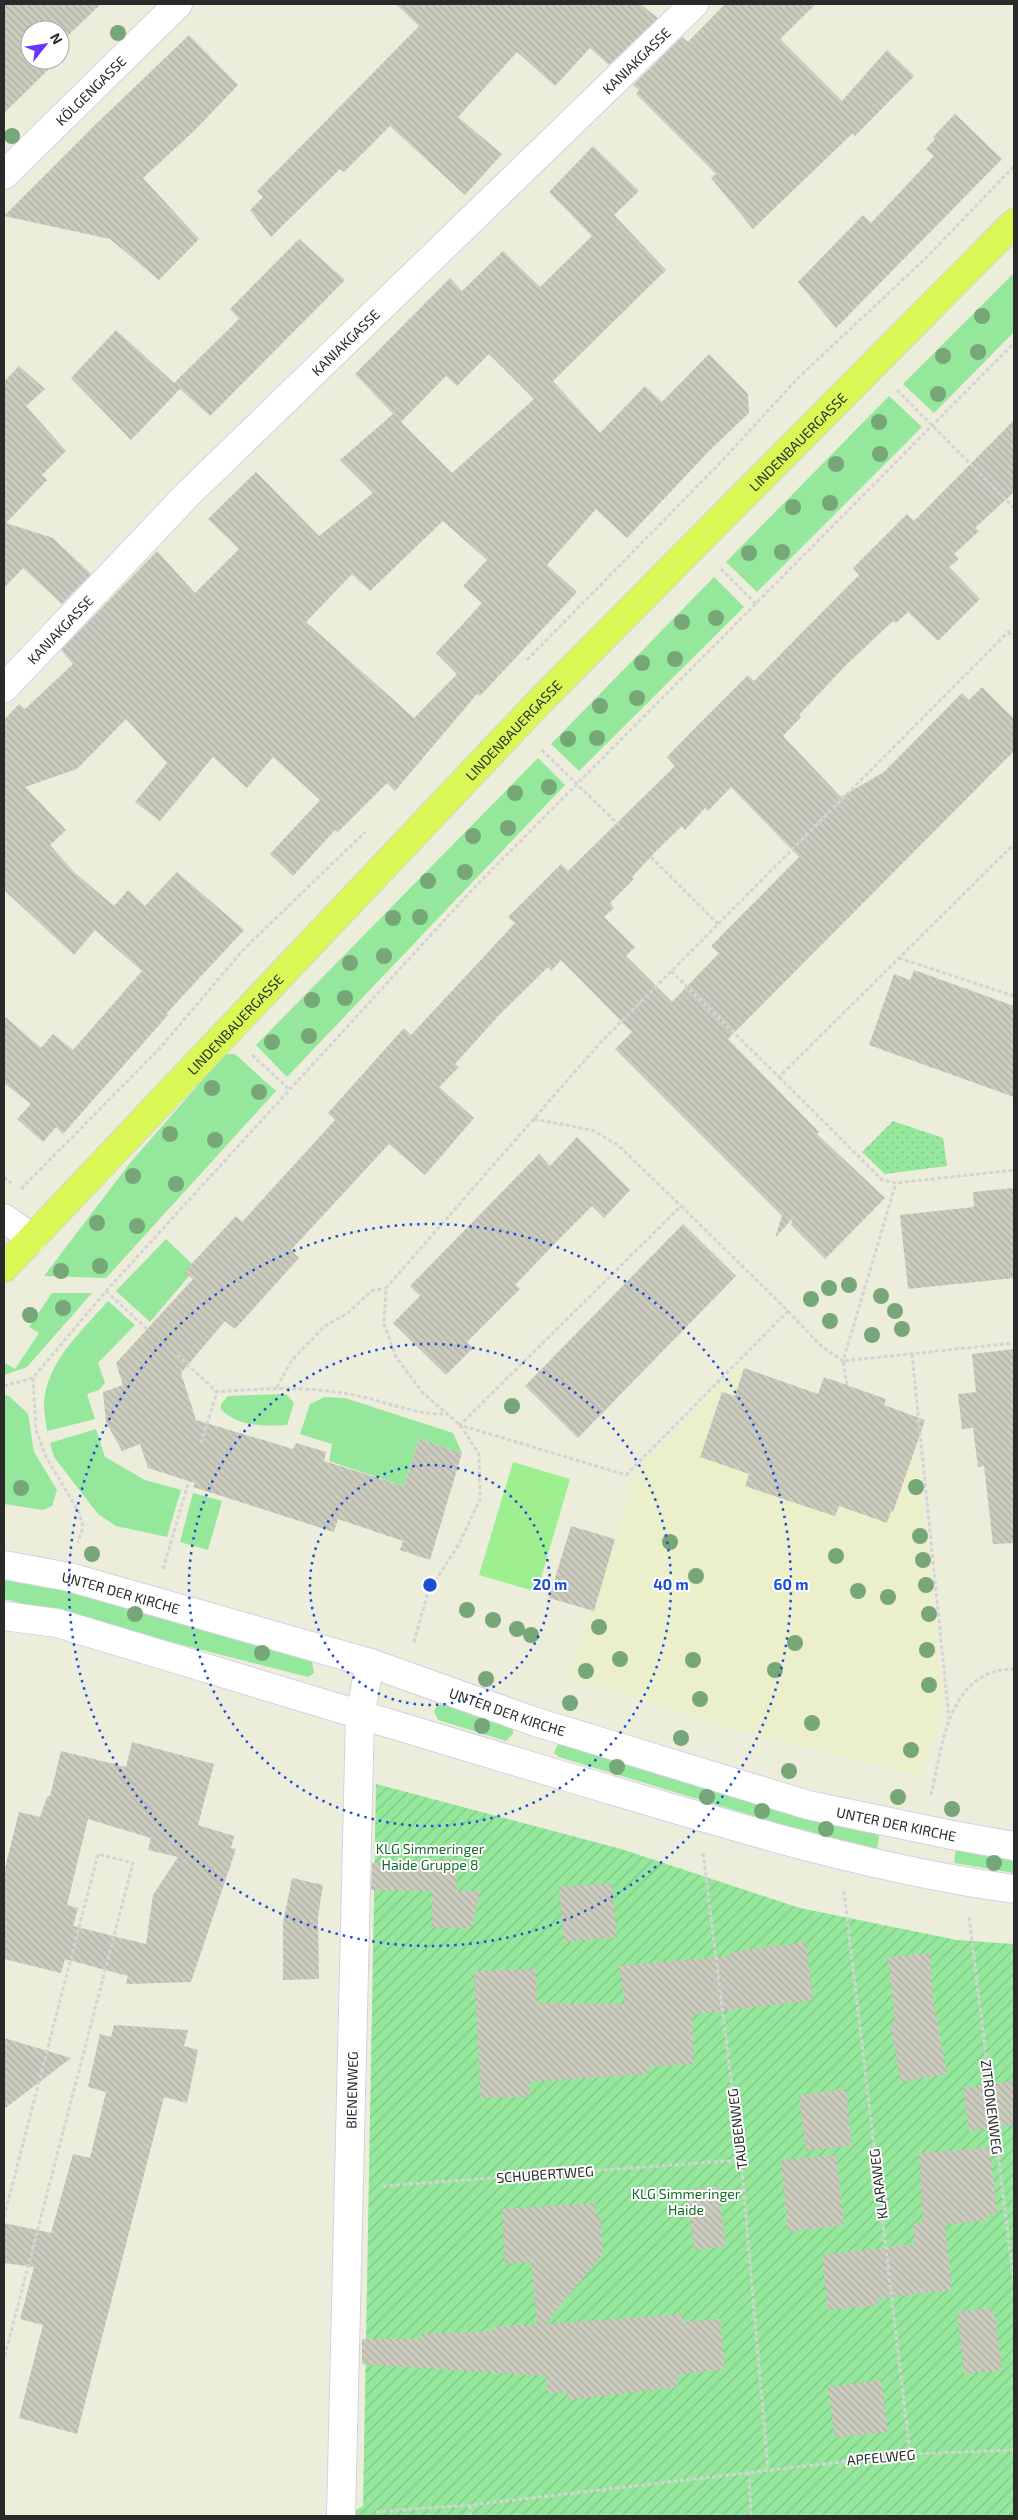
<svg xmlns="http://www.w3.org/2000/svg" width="1018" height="2520" viewBox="0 0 1018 2520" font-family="'Exo 2',sans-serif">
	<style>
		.education { fill: #ecf0ca }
		.grass { fill: #94e79b }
		.park { fill: url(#park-dots) }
		.garden { fill: url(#garden-furrows) }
		.pitch { fill: #9eef90 }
		.building { fill: url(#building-back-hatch); fill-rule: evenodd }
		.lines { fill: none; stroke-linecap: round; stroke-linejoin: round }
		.minor-casing { stroke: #d5d0e4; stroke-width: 30 }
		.major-casing { stroke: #d4d4d4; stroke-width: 30 }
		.path { stroke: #d4d4d4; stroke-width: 3; stroke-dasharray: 4 2.5; stroke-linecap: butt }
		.minor { stroke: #fff; stroke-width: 28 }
		.major { stroke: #daf855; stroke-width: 28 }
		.tree { fill: #77a679 }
		.ring { fill: none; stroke: #1d4ed8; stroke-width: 2.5; stroke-dasharray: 2.5 5 }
		.labels { text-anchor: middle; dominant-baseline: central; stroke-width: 4; stroke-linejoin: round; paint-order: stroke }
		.street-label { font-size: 14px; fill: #2a2a2a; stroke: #fff }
		.park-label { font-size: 14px; fill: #166c28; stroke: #fff }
		.centre { fill: #1d4ed8; stroke: #fff; stroke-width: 2.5 }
		.ring-label { font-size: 15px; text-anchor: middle; font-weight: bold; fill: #1d4ed8; stroke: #fff; stroke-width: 4; stroke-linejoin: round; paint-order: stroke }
	</style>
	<defs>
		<pattern id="park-dots" width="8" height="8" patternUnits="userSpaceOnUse" patternTransform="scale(1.25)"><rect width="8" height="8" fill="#94e79b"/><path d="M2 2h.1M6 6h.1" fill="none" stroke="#80c686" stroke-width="1.8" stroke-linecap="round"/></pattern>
		<pattern id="garden-furrows" width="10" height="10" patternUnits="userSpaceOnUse" patternTransform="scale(1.25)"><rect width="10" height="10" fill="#94e79b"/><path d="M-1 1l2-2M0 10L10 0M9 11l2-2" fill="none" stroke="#80c686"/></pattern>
		<pattern id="building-back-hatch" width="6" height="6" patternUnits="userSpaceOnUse" patternTransform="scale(1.25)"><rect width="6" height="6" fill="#cbcbbe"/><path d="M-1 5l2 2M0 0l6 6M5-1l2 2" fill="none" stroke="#aeaea3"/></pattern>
	</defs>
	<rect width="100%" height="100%" fill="#ededdb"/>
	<!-- education -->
	<path class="education" d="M 738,1366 L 818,1394 L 824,1377 L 886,1399 L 884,1406 L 898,1454 L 918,1461 L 943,1706 L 920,1776 L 738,1730 L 567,1677 L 591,1610 L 594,1611 L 638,1469 Z"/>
	<!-- grass -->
	<path class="grass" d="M 1014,273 L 1014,332 L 934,413 L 903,384 Z
		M 889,396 L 922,427 L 757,592 L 726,562 Z
		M 714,577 L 744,607 L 579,771 L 551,744 Z
		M 538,758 L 565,785 L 287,1077 L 256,1045 Z
		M 225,1054 L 235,1054 L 276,1091 L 106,1278 L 44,1276 L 130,1163 Z
		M 166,1239 L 192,1264 L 189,1276 L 150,1322 L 116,1291 Z
		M 52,1293 L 92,1293 L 27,1367 L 4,1375 L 5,1363 L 15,1369 L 39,1333 L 29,1327 Z
		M 108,1301 L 135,1325 L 98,1363 L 105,1383 L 99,1390 L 87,1394 L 95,1419 L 47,1431 C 46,1422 44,1413 44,1404 C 46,1362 82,1331 108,1301 Z
		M 286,1394 L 294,1403 L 287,1425 C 265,1426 237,1427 221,1409 L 221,1404 L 228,1396 Z
		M 4,1395 L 9,1396 L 28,1414 L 34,1452 L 57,1490 L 52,1506 L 43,1510 L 4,1504 Z
		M 325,1397 L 345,1398 L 453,1433 L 462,1453 L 419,1439 L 404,1486 L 329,1461 L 332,1444 L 300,1434 L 310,1404 Z
		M 96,1429 L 105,1457 L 145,1480 L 181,1490 L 167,1537 L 116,1526 L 98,1514 L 54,1457 L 50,1443 Z
		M 193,1493 L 222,1501 L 208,1550 L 180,1542 Z
		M 4,1575 L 86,1590 L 249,1638 L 312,1662 L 314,1673 L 308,1677 L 4,1599 Z
		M 442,1704 L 508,1724 L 513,1729 L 513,1734 L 506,1741 L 438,1720 L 434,1711 L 437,1706 Z
		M 563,1742 L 880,1831 L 877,1849 L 777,1823 L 559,1757 L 554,1753 L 558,1744 Z
		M 956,1848 L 1014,1857 L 1014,1873 L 954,1863 Z"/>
	<!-- park -->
	<path class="park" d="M 893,1121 L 943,1138 L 947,1166 L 885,1174 L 862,1152 Z"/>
	<!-- garden -->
	<path class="garden" d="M 376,1784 L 621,1849 L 800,1908 L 957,1940 L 1014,1944 L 1014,2516 L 346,2516 L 363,2506 Z"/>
	<!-- pitch -->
	<path class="pitch" d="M 513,1462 L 570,1479 L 537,1592 L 479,1575 Z"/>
	<!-- building -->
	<path class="building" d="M 4,4 L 101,4 L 60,43 L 60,30 L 30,30 L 30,60 L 42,60 L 48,70 L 4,113 Z
		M 396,4 L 640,4 L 658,18 L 609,65 L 590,48 L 555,86 L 517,52 L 458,117 L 502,154 L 465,195 L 390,126 L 344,172 L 340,169 L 271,237 L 250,210 L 263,197 L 257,191 L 419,26 Z
		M 725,4 L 816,4 L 780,39 L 842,101 L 887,50 L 914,76 L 855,136 L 853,133 L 753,229 L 711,178 L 716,174 L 636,94 L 639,90 L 633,85 L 682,37 L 688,42 Z
		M 189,35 L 238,85 L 194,131 L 143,178 L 199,239 L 159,280 L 110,239 L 4,216 L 95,125 Z
		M 955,114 L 1002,159 L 836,328 L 798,282 L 863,215 L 871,223 L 934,156 L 926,149 L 935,139 L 933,137 Z
		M 593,146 L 639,191 L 614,215 L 666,270 L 553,381 L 600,433 L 645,386 L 662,402 L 709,354 L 748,394 L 749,413 L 711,449 L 627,538 L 596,509 L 547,565 L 577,592 L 480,696 L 477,694 L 395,791 L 387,783 L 338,832 L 335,830 L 293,876 L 270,854 L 320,800 L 273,757 L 247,788 L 213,757 L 160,821 L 135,802 L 167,763 L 126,719 L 77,769 L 25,787 L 66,830 L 50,845 L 74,872 L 114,906 L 128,890 L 145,906 L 177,872 L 244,930 L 166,1014 L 168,1015 L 63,1134 L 56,1127 L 43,1142 L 17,1119 L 31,1104 L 4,1083 L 4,1016 L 41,1048 L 53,1034 L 73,1050 L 142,971 L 95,930 L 74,955 L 4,890 L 4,720 L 19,704 L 25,709 L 73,664 L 61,650 L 157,551 L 195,593 L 239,549 L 208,519 L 256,472 L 319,536 L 373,493 L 340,460 L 393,414 L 397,418 L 355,374 L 450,278 L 462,291 L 503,251 L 540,287 L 592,236 L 549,192 ZM 489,354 L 534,399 L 452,473 L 401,422 L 446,376 L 457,386 ZM 443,521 L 487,560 L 463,586 L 482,603 L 436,653 L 457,674 L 414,718 L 306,622 L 352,574 L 370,591 Z
		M 299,239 L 345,280 L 210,416 L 180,389 L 131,440 L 71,378 L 116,330 L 174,383 L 239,319 L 230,309 Z
		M 19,366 L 45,389 L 26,406 L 66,451 L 42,475 L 47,480 L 6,523 L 53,538 L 91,574 L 62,604 L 23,568 L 4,588 L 4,382 Z
		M 1014,420 L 1014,492 L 975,528 L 979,531 L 954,554 L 959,559 L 949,567 L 980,599 L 938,641 L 908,612 L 896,623 L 893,621 L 845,666 L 799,715 L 801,717 L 783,736 L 841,797 L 884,772 L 962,693 L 969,700 L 982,687 L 1014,719 L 1014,751 L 728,1039 L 819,1132 L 817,1134 L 885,1198 L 825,1259 L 791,1225 L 793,1218 L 775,1238 L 782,1216 L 615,1049 L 632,1032 L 561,960 L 551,971 L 548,967 L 500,1014 L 455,1064 L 459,1067 L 439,1087 L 474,1118 L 425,1175 L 389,1144 L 291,1250 L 299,1258 L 235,1329 L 225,1321 L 181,1373 L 196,1420 L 293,1449 L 296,1443 L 326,1452 L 324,1461 L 404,1486 L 419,1439 L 462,1453 L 430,1560 L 400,1550 L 403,1541 L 338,1519 L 334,1532 L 193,1487 L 195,1483 L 148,1468 L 140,1444 L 122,1451 L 106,1422 L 103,1392 L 123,1385 L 116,1363 L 193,1279 L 184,1272 L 236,1216 L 242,1222 L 335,1120 L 328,1113 L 404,1028 L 411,1035 L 515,923 L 508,917 L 561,864 L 568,871 L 675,766 L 667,757 L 693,730 L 748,675 L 754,681 L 859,575 L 853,568 L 907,514 L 914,521 ZM 731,787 L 799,857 L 711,946 L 719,953 L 672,1002 L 626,956 L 635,947 L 604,917 L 614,908 L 610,903 L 634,879 L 632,877 L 656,851 L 682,826 L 685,830 L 705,808 L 708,811 Z
		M 914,970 L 1014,1006 L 1014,1097 L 869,1045 L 894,974 L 910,980 Z
		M 577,1137 L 630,1190 L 604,1218 L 592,1206 L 565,1233 L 515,1285 L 520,1289 L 467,1342 L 473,1348 L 446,1375 L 393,1323 L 420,1296 L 410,1286 L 539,1154 L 550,1166 Z
		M 1014,1188 L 1014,1278 L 908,1289 L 900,1215 L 974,1207 L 973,1192 Z
		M 683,1224 L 736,1276 L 578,1438 L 525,1386 Z
		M 1014,1349 L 1014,1543 L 993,1544 L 984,1466 L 978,1467 L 973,1428 L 962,1429 L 958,1394 L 976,1392 L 972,1354 Z
		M 744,1368 L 818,1394 L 824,1377 L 886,1399 L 884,1405 L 925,1420 L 893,1512 L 891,1511 L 887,1523 L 839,1506 L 835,1516 L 804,1506 L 745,1486 L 749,1474 L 700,1457 L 722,1392 L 735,1396 Z
		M 571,1526 L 615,1539 L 594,1611 L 549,1598 Z
		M 132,1742 L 214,1764 L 198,1825 L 234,1836 L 231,1848 L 236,1849 L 191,1982 L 126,1984 L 128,1976 L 65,1959 L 61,1973 L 4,1959 L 4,1872 L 19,1812 L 40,1817 L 47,1797 L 50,1796 L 61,1751 L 126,1767 ZM 88,1819 L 151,1838 L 148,1850 L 178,1857 L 153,1895 L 146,1944 L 73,1926 L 78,1908 L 67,1905 Z
		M 456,1859 L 457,1891 L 480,1891 L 472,1928 L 432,1928 L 432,1891 L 371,1890 L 372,1863 Z
		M 292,1878 L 323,1885 L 318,1916 L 319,1979 L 283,1980 L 283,1923 Z
		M 612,1883 L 617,1937 L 564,1942 L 559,1887 Z
		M 806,1942 L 813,2000 L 692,2015 L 694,2064 L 648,2067 L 649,2074 L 529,2082 L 530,2097 L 481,2098 L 474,1971 L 536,1969 L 537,2003 L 625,2004 L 619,1966 L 731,1956 L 731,1952 Z
		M 930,1953 L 933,2001 L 947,2074 L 901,2082 L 890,2023 L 895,2022 L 888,1957 Z
		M 114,2025 L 188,2030 L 184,2046 L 198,2050 L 187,2103 L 164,2097 L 77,2434 L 19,2418 L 43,2325 L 20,2319 L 34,2267 L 4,2263 L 4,2223 L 51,2233 L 73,2154 L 90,2158 L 106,2092 L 88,2087 L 100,2034 L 111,2037 Z
		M 4,2038 L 71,2058 L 4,2109 Z
		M 1014,2081 L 1014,2125 L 969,2131 L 963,2088 Z
		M 846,2089 L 852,2146 L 806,2151 L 799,2095 Z
		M 989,2148 L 998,2213 L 987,2215 L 987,2220 L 945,2225 L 952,2290 L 877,2299 L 878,2305 L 828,2310 L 822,2255 L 915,2244 L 913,2224 L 923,2222 L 919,2153 Z
		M 836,2155 L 844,2225 L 788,2232 L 781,2160 Z
		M 718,2186 L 726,2246 L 695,2250 L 686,2190 Z
		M 595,2203 L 596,2215 L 600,2214 L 603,2254 L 545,2324 L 683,2314 L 684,2322 L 720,2319 L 725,2369 L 677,2375 L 678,2387 L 569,2400 L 568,2392 L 547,2393 L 546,2376 L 362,2364 L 362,2339 L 422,2339 L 421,2334 L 493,2331 L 493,2327 L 537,2324 L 531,2262 L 505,2264 L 502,2209 Z
		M 991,2308 L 992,2314 L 995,2314 L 1002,2370 L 964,2374 L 957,2312 Z
		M 881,2380 L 888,2432 L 835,2438 L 828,2387 Z"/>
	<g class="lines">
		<defs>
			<g id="minor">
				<path id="s1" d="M 4,175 L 178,4"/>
				<path id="s2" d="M 4,688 L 188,494 L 694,4"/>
				<path d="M 4,1218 L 33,1239"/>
				<path id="s3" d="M 4,1565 L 69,1577 L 370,1663 L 536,1722 L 808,1805 L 952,1835 L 1014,1846"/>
				<path d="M 4,1616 L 57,1623 C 226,1675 395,1725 564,1776 C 712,1820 861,1868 1014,1889"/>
				<path id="s4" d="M 341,2516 L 360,1716 L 370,1663"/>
			</g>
			<g id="major">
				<path id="s5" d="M 4,1268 L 543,698 L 1014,223"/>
			</g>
		</defs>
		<!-- minor casing -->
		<use href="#minor" class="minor-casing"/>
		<!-- major casing -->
		<use href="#major" class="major-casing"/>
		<!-- path -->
		<path class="path" d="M 897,390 L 1014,508
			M 721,569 L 756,604
			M 1008,632 L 1014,638
			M 527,660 L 720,463 L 797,379 L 927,257 L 1014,166
			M 542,750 L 624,830
			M 651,857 L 718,924
			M 899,958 L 1014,996
			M 671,971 L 779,1077 L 1014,844
			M 252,1055 L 290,1090
			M 779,1077 L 882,1180 L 896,1183 L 1014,1170
			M 534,1119 L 592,1130 L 618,1145 L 681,1206
			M 4,1177 L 11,1183
			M 21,1189 L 160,1048 L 243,950 L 365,832
			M 681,1206 L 788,1311 L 626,1475 L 460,1425 Z
			M 106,1291 L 148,1330
			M 788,1311 L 821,1346 L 843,1361 L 896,1183
			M 912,1354 L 949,1719
			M 177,1355 L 217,1392 C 263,1388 308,1386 354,1395 C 385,1401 414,1415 446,1414
			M 33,1378 L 36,1430 L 46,1457 L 79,1512 L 83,1527 L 78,1543
			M 847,1385 L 843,1361 L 1014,1343
			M 4,1386 L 33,1378 L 106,1291 L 471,891 L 1014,343
			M 277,1387 L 292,1360 L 325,1326 L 348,1313 L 371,1291 L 386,1288
			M 201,1443 L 217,1392
			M 163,1569 L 189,1481
			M 414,1642 L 428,1592 L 459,1544 L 480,1499 L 479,1454 L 460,1425 L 423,1393 L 396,1357 L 384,1324 L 386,1288 L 600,1043 L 1008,632 L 1014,629
			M 931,1795 C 942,1747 948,1669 1014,1669
			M 703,1853 L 741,2160 L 768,2469
			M 844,1891 L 910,2454
			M 969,1917 L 1014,2284
			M 383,2186 L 741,2160
			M 4,2217 L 98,1854 L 133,1863 L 4,2359
			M 749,2472 L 751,2516
			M 376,2512 L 470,2505 L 910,2454 L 1014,2450
			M 470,2516 L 470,2505"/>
		<!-- minor -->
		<use href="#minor" class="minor"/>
		<!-- major -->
		<use href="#major" class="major"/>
	</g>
	<!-- trees -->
	<g class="tree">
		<circle cx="118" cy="33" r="8"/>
		<circle cx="12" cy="136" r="8"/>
		<circle cx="982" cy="316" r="8"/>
		<circle cx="978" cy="352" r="8"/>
		<circle cx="943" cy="356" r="8"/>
		<circle cx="938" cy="394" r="8"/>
		<circle cx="879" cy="422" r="8"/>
		<circle cx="880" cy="454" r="8"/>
		<circle cx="836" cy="464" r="8"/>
		<circle cx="830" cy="503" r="8"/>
		<circle cx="793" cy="507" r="8"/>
		<circle cx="782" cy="552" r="8"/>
		<circle cx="749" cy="553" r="8"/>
		<circle cx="716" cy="618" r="8"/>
		<circle cx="682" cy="622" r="8"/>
		<circle cx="675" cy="659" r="8"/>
		<circle cx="642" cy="663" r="8"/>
		<circle cx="637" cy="698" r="8"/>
		<circle cx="600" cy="706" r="8"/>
		<circle cx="597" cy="738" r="8"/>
		<circle cx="568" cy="739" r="8"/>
		<circle cx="549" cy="787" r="8"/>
		<circle cx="515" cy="793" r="8"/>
		<circle cx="508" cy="828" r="8"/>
		<circle cx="473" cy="836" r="8"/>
		<circle cx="465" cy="872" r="8"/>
		<circle cx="428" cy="881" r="8"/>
		<circle cx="420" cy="917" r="8"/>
		<circle cx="393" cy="918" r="8"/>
		<circle cx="384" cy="956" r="8"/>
		<circle cx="350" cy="963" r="8"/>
		<circle cx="345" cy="998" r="8"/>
		<circle cx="312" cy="1000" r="8"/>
		<circle cx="309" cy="1036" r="8"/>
		<circle cx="272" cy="1042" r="8"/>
		<circle cx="212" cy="1088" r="8"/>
		<circle cx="259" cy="1092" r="8"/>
		<circle cx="170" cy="1134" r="8"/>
		<circle cx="215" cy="1140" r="8"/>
		<circle cx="133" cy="1176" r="8"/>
		<circle cx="176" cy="1184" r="8"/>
		<circle cx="97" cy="1223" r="8"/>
		<circle cx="137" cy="1226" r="8"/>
		<circle cx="100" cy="1266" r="8"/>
		<circle cx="61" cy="1271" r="8"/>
		<circle cx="849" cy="1285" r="8"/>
		<circle cx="829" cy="1288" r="8"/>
		<circle cx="881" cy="1296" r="8"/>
		<circle cx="811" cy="1299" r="8"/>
		<circle cx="63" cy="1308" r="8"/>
		<circle cx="895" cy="1311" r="8"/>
		<circle cx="30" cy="1315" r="8"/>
		<circle cx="830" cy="1321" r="8"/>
		<circle cx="902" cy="1329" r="8"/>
		<circle cx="872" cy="1335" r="8"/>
		<circle cx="512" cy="1406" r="8"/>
		<circle cx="916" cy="1487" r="8"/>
		<circle cx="21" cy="1488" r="8"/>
		<circle cx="920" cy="1536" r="8"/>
		<circle cx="670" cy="1542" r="8"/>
		<circle cx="92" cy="1554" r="8"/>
		<circle cx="836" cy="1556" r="8"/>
		<circle cx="923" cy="1560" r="8"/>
		<circle cx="696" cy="1576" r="8"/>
		<circle cx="926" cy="1585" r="8"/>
		<circle cx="858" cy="1591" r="8"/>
		<circle cx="888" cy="1597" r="8"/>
		<circle cx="467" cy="1610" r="8"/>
		<circle cx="135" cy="1614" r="8"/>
		<circle cx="929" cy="1614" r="8"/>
		<circle cx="493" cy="1620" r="8"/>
		<circle cx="599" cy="1627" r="8"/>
		<circle cx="517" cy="1629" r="8"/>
		<circle cx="531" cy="1635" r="8"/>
		<circle cx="795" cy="1643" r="8"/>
		<circle cx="927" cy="1650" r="8"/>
		<circle cx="262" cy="1653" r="8"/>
		<circle cx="620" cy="1659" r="8"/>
		<circle cx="693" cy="1660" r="8"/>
		<circle cx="775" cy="1670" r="8"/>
		<circle cx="586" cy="1671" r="8"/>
		<circle cx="486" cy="1679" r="8"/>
		<circle cx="929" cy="1685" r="8"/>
		<circle cx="700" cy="1699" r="8"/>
		<circle cx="570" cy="1703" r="8"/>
		<circle cx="812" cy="1723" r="8"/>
		<circle cx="482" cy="1726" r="8"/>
		<circle cx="681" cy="1738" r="8"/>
		<circle cx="911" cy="1750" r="8"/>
		<circle cx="617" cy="1767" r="8"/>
		<circle cx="789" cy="1771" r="8"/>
		<circle cx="707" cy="1797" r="8"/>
		<circle cx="898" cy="1797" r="8"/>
		<circle cx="952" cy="1809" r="8"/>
		<circle cx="762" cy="1811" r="8"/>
		<circle cx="826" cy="1829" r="8"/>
		<circle cx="994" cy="1863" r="8"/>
	</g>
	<!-- distance rings -->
	<g class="ring">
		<circle cx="430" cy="1585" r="120"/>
		<circle cx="430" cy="1585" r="241"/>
		<circle cx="430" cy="1585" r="361"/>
	</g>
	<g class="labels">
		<!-- street labels -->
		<g class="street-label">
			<text stroke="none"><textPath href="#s2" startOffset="891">KANIAKGASSE</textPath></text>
			<text stroke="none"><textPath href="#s1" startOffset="121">KÖLGENGASSE</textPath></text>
			<text stroke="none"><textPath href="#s2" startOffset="486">KANIAKGASSE</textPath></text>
			<text stroke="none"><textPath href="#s5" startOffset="1146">LINDENBAUERGASSE</textPath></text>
			<text stroke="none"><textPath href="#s2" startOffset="81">KANIAKGASSE</textPath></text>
			<text stroke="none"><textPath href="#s5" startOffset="741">LINDENBAUERGASSE</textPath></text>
			<text stroke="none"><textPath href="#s5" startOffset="336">LINDENBAUERGASSE</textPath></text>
			<text stroke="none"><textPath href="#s3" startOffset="120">UNTER DER KIRCHE</textPath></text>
			<text stroke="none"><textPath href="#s3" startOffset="525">UNTER DER KIRCHE</textPath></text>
			<text stroke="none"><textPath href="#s3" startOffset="930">UNTER DER KIRCHE</textPath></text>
			<text stroke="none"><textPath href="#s4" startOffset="426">BIENENWEG</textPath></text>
			<text transform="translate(992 2107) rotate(83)">ZITRONENWEG</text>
			<text transform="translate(737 2129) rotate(-97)">TAUBENWEG</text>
			<text transform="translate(545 2174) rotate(-4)">SCHUBERTWEG</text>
			<text transform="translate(878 2184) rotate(-97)">KLARAWEG</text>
			<text transform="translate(881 2457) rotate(-5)">APFELWEG</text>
		</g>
		<!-- park labels -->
		<g class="park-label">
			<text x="430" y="1848">KLG Simmeringer<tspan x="430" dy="16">Haide Gruppe 8</tspan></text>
			<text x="686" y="2193">KLG Simmeringer<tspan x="686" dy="16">Haide</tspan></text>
		</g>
	</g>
	<circle cx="430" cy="1585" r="8" class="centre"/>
	<g class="ring-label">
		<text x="550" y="1590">20 m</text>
		<text x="671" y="1590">40 m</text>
		<text x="791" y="1590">60 m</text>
	</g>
	<!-- border -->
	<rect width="1018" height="2520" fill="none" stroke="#2a2a2a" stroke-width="10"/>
	<!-- north arrow -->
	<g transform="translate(45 45) rotate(60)"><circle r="24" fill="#ffffff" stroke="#aaaaaa"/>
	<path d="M0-4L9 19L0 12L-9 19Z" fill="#6636ff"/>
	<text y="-8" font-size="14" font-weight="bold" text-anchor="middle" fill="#2a2a2a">N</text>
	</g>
</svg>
